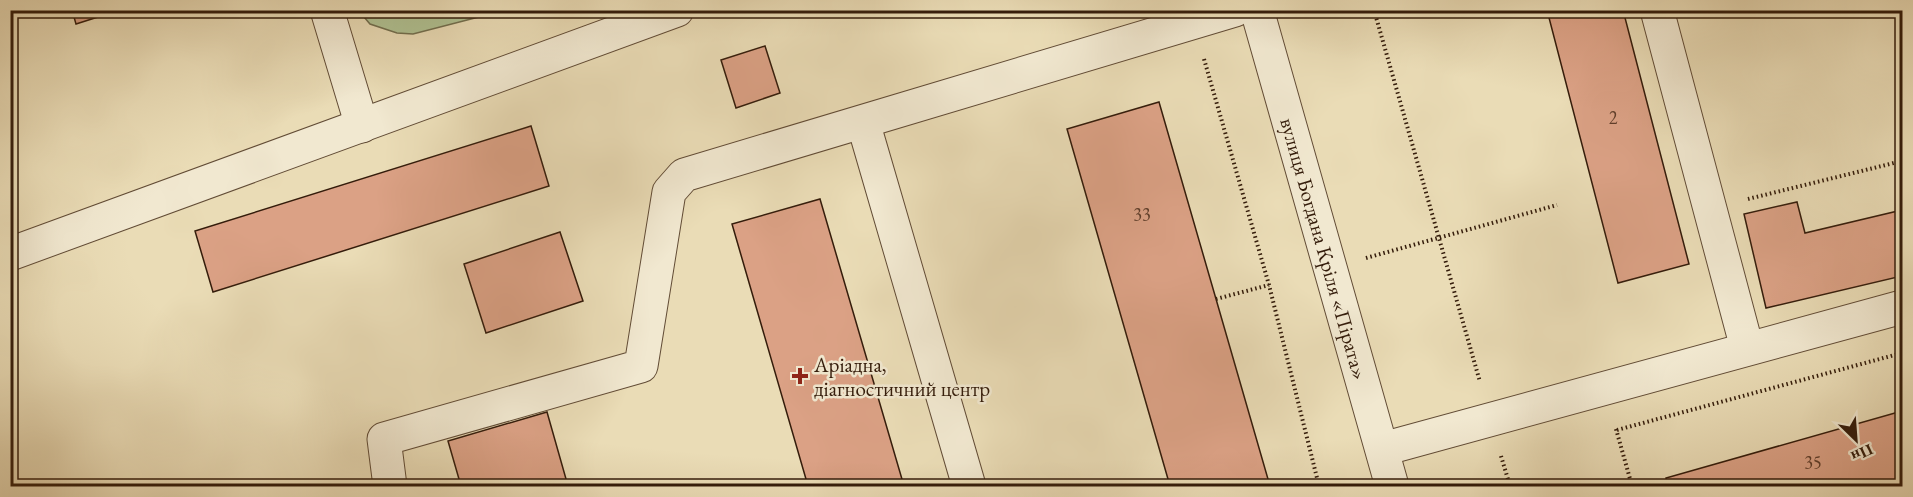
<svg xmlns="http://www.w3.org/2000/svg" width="1913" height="497" viewBox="0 0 1913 497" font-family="'EB Garamond',serif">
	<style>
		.green { fill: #b0c293; stroke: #726f4f; stroke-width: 1.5 }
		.building { fill: #dba185; stroke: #341c0b; stroke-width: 1.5 }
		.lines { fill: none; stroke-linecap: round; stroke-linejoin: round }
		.minor-casing { stroke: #624c36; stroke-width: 35 }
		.path { stroke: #341c0b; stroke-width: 4; stroke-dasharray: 1.5 3; stroke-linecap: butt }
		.minor { stroke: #f1e8d0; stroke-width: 33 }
		.poi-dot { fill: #8f2418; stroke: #f1e8d0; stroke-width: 2 }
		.labels { text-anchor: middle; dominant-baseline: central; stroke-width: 5; stroke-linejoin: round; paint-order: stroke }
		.number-label { font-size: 18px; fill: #5e3d2a }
		.street-label { font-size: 21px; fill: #341c0b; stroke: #f1e8d0 }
		.poi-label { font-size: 21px; fill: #341c0b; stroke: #f1e8d0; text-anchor: start }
	</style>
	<rect width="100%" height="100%" fill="#eadcb6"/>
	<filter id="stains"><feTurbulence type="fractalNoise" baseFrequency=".00333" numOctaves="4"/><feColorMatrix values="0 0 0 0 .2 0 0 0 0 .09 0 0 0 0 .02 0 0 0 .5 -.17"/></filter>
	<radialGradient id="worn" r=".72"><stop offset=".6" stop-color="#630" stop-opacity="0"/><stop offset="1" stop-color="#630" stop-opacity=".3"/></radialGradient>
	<!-- green -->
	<path class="green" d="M 359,11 L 502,11 L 413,34 L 397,33 L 370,24 Z"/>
	<!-- building -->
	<path class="building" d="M 72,10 L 120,10 L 76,24 Z
		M 1547,10 L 1623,10 L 1689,264 L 1618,283 Z
		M 765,46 L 780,93 L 736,108 L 721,60 Z
		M 1159,102 L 1216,299 L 1270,486 L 1170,486 L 1067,129 Z
		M 531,126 L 549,186 L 213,292 L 195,231 Z
		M 820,199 L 904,486 L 808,486 L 732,224 Z
		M 1797,202 L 1805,233 L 1902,210 L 1902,276 L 1766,308 L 1744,214 Z
		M 560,232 L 583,301 L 486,333 L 464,264 Z
		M 1902,411 L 1902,480 L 1878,486 L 1668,486 L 1666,478 Z
		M 547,412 L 568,486 L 461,486 L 448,441 Z"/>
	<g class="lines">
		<defs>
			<g id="minor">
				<path d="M 327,10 L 362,126"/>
				<path id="s1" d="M 1257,10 L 1392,486"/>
				<path d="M 1657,10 L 1747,348"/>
				<path d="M 863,122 L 969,486"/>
				<path d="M 10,254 L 677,10"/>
				<path d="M 1383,449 L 1902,307"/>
				<path d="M 390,486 L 384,439 L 641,366 L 669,192 L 684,175 L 1235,10"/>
			</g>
		</defs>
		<!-- minor casing -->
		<use href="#minor" class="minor-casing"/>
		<!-- path -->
		<path class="path" d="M 1374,10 L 1480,382
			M 1204,59 L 1269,285 L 1319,486
			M 1748,199 L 1902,161
			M 1366,258 L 1557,205
			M 1216,299 L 1269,285
			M 1616,429 L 1632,486
			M 1617,430 L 1902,353
			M 1501,456 L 1510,486"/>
		<!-- minor -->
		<use href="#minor" class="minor"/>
	</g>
	<!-- markers -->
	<path class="poi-dot" d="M797 367h6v6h6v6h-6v6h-6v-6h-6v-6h6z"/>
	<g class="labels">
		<!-- number labels -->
		<g class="number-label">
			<text x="1613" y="117">2</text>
			<text x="1142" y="214">33</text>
			<text x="1813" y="462">35</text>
		</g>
		<!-- street labels -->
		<g class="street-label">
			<text stroke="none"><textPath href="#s1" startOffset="248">вулиця Богдана Кріля «Пірата»</textPath></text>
		</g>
		<!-- poi labels -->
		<g class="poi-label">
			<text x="814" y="364">Аріадна,<tspan x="814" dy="24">діагностичний центр</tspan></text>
		</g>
	</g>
	<!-- margin -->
	<rect width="1913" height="497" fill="none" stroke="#eadcb6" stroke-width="36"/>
	<rect x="12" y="12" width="1889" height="473" fill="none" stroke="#341c0b" stroke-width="3"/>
	<rect x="18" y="18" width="1877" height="461" fill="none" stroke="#341c0b" stroke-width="1.5"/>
	<!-- north arrow -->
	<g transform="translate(1856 440) rotate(155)" stroke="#f1e8d0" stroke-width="4.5" paint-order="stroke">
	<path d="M0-4.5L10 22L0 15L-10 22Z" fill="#341c0b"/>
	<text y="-9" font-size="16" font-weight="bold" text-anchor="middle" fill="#341c0b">Пн</text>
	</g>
	<rect width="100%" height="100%" filter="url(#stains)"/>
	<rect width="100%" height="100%" fill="url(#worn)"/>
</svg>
